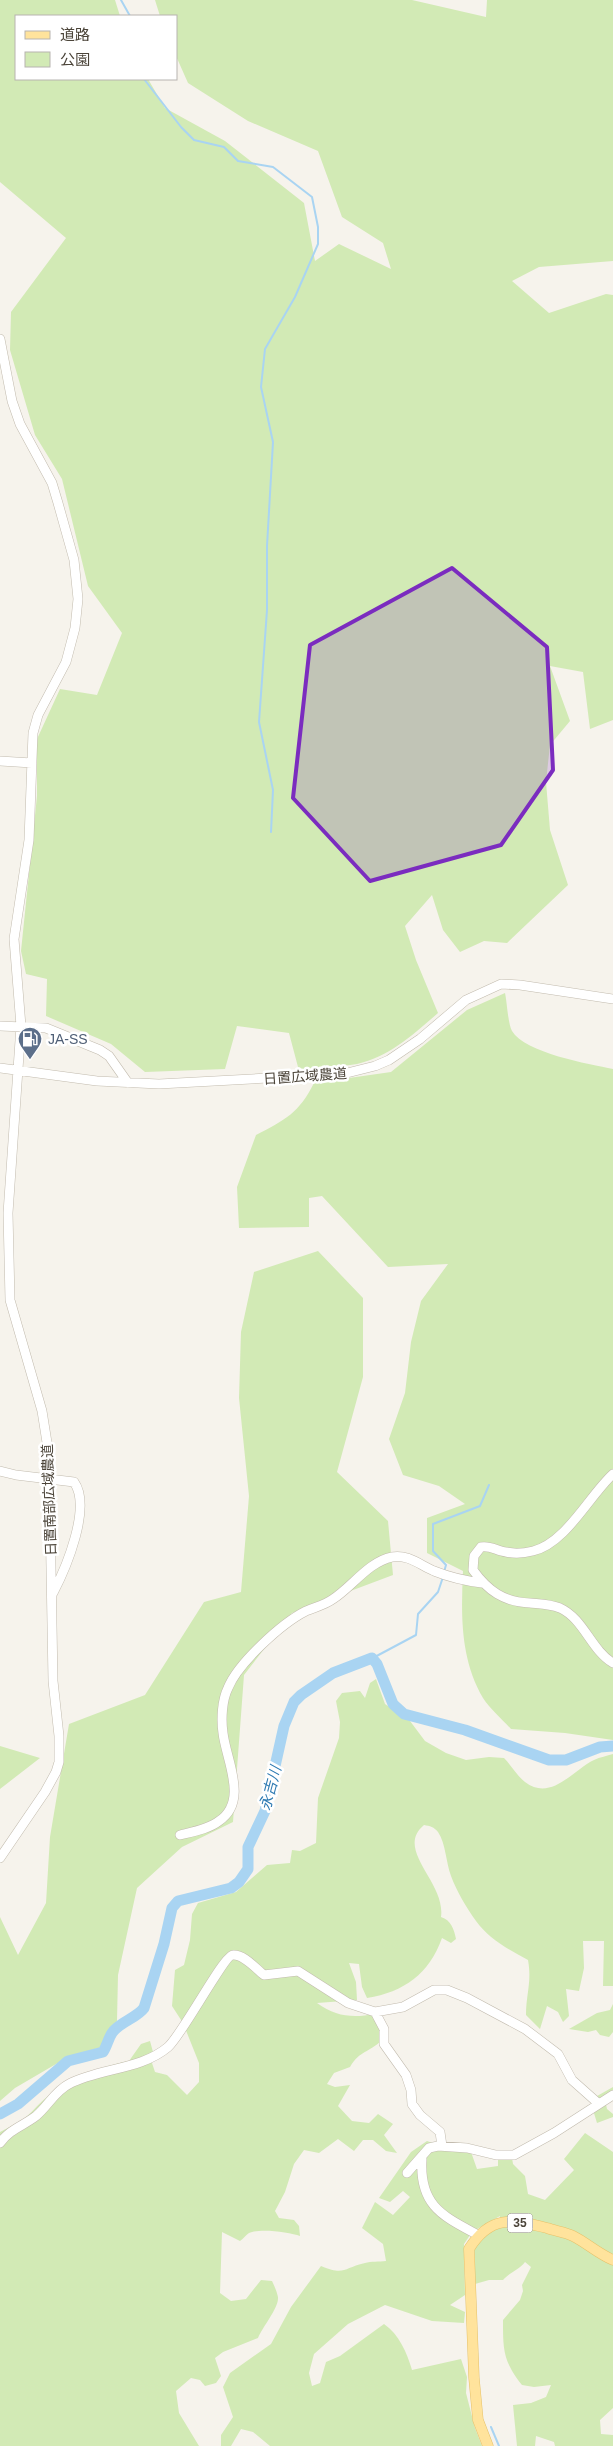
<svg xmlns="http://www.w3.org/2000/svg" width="613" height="2446" viewBox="0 0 613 2446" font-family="Arial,'Noto Sans JP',sans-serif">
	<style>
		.green { fill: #d2eab5 }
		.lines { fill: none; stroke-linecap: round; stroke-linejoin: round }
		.stream { stroke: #a9d4f2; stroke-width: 2 }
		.river { stroke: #a9d4f2; stroke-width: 11 }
		.minor-casing { stroke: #c2bbae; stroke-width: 10 }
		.major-casing { stroke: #e6c16a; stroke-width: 11 }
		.minor { stroke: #fff; stroke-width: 9 }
		.major { stroke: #ffe39c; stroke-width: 10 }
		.marked { fill: #7b2cbf; fill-opacity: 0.2; stroke: #7b2cbf; stroke-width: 4; stroke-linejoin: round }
		.labels { text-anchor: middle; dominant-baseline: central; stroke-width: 5; stroke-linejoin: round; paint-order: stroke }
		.shield { fill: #fff; stroke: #817c74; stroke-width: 1 }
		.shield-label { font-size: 12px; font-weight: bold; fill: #4b4439 }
		.service-label { font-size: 14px; fill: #4e5e75; stroke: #fff; text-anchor: start }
		.street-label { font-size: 14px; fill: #4b4439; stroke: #fff }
		.water-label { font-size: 15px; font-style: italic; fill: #2e7ab2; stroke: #fff }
	</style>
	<rect width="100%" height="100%" fill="#f6f3ec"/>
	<!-- green -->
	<path class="green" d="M 0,0 L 115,0 L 120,16 L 16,16 L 16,79 L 148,79 L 165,108 L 225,141 L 304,203 L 315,261 L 339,244 L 391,269 L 383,243 L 342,217 L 318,151 L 248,121 L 188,83 L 176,56 L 176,16 L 160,16 L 155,0 L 412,0 L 486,17 L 487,0 L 613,0 L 613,261 L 539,267 L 512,281 L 549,313 L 606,294 L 613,295 L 613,720 L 590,729 L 583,672 L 550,666 L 570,721 L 550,745 L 546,782 L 550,830 L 568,885 L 507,943 L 484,941 L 460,952 L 443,930 L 432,895 L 405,926 L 416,960 L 438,1013 C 414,1034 389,1057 357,1064 C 339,1067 320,1067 303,1069 L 298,1067 L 289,1033 L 237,1026 L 225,1069 L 145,1072 L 111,1044 L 46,1016 L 47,979 L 26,974 L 21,951 L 37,796 L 37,739 L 60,689 L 97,695 L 122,633 L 88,586 L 62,479 L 35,435 L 10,350 L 11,312 L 66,238 L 0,182 Z
		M 505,993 C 507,1002 508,1024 512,1031 C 525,1053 589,1064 613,1069 L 613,1740 L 565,1733 L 511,1729 C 502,1719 490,1709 483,1698 C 460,1658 461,1615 463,1571 L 427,1553 L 427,1518 L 465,1504 L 439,1486 L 403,1475 L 389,1439 L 405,1393 L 411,1342 L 421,1301 L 448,1264 L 388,1267 L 322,1196 L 309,1198 L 309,1227 L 239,1228 L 237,1187 L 256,1135 C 285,1120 299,1113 314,1083 L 391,1072 L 467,1010 Z
		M 318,1251 L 363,1298 L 363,1377 L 337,1472 L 388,1521 L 393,1575 L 292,1613 L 244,1675 L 233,1822 L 182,1847 L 137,1888 L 118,1975 L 117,2021 L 102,2047 L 68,2057 L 15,2088 L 0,2101 L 0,1917 L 18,1955 L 46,1903 L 50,1837 L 69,1724 L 145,1695 L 204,1602 L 241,1592 L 249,1496 L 239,1398 L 241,1332 L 254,1272 Z
		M 376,1679 L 385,1704 L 410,1721 L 425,1741 L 446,1753 L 466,1760 L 489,1757 L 504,1758 C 511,1765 517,1776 525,1782 C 551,1802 573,1770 594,1760 C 600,1757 607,1756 613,1754 L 613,1986 L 603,1986 L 604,1941 L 583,1941 L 584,1968 L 579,1991 L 566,1989 L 569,2016 L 563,2022 L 558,2012 L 547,2006 L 540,2029 L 526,2015 C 526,1994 532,1982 528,1960 C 509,1950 488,1938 476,1921 C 466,1907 457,1892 451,1876 C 446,1863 446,1844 438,1832 C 434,1827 430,1826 424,1825 C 394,1850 446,1882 441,1917 C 451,1920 454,1929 456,1939 L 451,1943 L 442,1938 C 429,1974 404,1992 367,1998 L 362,1987 L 359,1964 L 349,1963 L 356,1982 L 357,2000 L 317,2003 C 336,2017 353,2018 375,2014 L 382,2040 C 369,2053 360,2050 350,2067 L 334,2073 L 327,2084 L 335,2087 L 350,2085 L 338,2106 L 352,2121 L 369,2123 L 378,2114 L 393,2124 L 384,2135 L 397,2153 L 386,2151 L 373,2140 L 363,2140 L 354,2151 L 338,2139 L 319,2153 L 304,2150 L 294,2164 L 285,2192 L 275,2211 L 279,2218 L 294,2220 L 299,2226 L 300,2236 C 290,2232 259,2228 249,2233 C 246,2235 243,2239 240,2241 L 222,2232 L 220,2293 L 231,2301 L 246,2299 L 261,2280 L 272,2281 C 274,2285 277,2292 278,2297 C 279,2308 263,2326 258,2338 L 223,2352 L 215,2358 L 221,2376 L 216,2383 L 205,2386 L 200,2380 L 191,2378 L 176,2391 L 179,2413 L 199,2446 L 0,2446 L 0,2132 C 7,2128 14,2125 21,2121 C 31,2114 38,2104 47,2097 C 69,2080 103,2066 129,2061 L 141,2044 L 150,2041 L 153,2052 L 150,2057 L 155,2072 L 167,2075 L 187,2095 L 199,2082 L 199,2063 L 183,2023 L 172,2006 L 175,1970 L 184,1965 L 190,1940 L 192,1914 L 198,1903 L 236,1892 L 267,1865 L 290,1863 L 292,1850 L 300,1851 L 316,1843 L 318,1798 L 339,1738 L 340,1722 L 336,1701 L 342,1693 L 360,1691 L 365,1698 L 370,1683 Z
		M 0,1746 L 40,1758 L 0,1789 Z
		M 613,2004 L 613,2032 L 609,2037 L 600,2035 L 596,2030 L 588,2032 L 569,2029 L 597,2013 L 610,2010 Z
		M 613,2087 L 613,2097 L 605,2100 L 607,2109 L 613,2114 L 613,2117 L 597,2123 L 590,2100 Z
		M 585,2133 L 613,2152 L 613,2408 L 600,2420 L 601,2434 L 613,2435 L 613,2446 L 555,2446 L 554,2442 L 536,2436 L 535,2446 L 517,2446 L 513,2405 L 531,2403 L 546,2397 L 551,2385 L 534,2387 L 522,2385 C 503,2361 503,2350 503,2320 L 520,2300 L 523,2291 L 522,2285 L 531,2267 L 525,2262 C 519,2270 510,2272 503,2280 L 489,2280 L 475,2284 L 474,2243 L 499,2223 L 500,2216 L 472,2232 L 464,2244 L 465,2295 L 450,2305 L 465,2312 L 464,2323 L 432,2321 L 385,2305 L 348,2324 L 314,2354 L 309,2373 L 312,2386 L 320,2383 L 326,2362 L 340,2356 L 384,2324 C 399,2334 407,2353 412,2370 L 461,2359 L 467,2377 L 466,2393 L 475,2428 L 482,2446 L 270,2446 L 253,2432 L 241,2429 L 231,2446 L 221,2446 L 221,2435 L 233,2417 L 223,2387 L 230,2373 L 271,2344 L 291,2307 L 321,2266 C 345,2276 343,2268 365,2263 C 371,2261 379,2262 386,2261 L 383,2244 L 362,2228 L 375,2202 L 393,2215 L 410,2197 L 403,2191 L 390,2202 L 379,2198 L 411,2152 L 427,2141 L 447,2148 L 471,2152 L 477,2169 L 498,2166 L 498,2154 L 511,2152 L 513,2164 L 525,2176 L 528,2194 L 545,2200 L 574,2170 L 564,2159 Z"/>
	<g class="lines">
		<!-- stream -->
		<path class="stream" d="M 121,0 L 130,16
			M 144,79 L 181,127 L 194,140 L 224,147 L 238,161 L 273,167 L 312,197 L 318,227 L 318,244 L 295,297 L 265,349 L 261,387 L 273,442 L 267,546 L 267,610 L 259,722 L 273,790 L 271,832
			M 444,1572 L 446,1565 L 433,1551 L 433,1524 L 480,1506 L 489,1485
			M 371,1659 L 416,1635 L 418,1614 L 438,1592 L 443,1577
			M 491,2427 L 499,2446"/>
		<!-- river -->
		<path class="river" d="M 0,2114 L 18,2104 L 68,2061 L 103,2052 C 107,2046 108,2039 112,2033 C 119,2022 137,2018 144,2008 L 164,1944 L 172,1908 L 178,1901 L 231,1888 L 239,1882 L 248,1869 L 248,1847 L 265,1811 L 284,1726 L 294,1702 L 301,1695 L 333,1673 L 372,1658 L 377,1664 L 393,1704 L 404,1714 L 465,1730 L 549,1760 L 566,1760 L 600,1747 L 613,1746"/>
		<defs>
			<path id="minor" d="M 0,339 L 12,401 L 20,424 L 52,483 L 58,503 L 74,560 L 78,599 L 75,628 L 66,662 L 38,715 L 33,733 L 29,840 L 14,939 L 21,1026 L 8,1213 L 10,1300 L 42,1411 L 49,1455 L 53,1681 L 59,1736 L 59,1762 L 56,1772 L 45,1792 L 0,1858
				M 0,761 L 32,763
				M 0,1026 L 46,1028 L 100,1050 L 109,1056 L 128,1083
				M 0,1068 L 97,1081 L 159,1084 L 343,1074 L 375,1066 L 389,1060 L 420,1039 L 466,1000 L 501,984 L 520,985 L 613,999
				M 0,1471 L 16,1475 L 74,1482 C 92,1507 66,1568 53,1593
				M 613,1474 C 589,1496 566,1543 533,1551 C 525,1553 515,1554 506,1552 C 497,1551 490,1545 481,1547 L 474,1556 L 473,1570 C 488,1591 504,1602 530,1603 C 540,1604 550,1604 560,1608 C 584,1619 591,1650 613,1663
				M 180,1835 C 192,1832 209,1829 219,1821 C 249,1801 226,1760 223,1733 C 221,1719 222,1700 228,1688 C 238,1663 282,1623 306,1611 C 315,1607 325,1605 333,1599 C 352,1587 368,1562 392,1557 C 408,1554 420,1565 434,1571 C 449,1577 466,1581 482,1583
				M 375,2012 L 384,2029 L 384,2044 L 406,2075 L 411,2090 L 412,2104 L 420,2115 L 440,2132 L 442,2146
				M 0,2143 C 10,2129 23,2126 36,2116 C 48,2106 55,2091 69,2084 C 99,2068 141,2070 168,2047 C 182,2035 224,1955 233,1955 C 244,1954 256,1969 264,1975 L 298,1971 L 348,2003 L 375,2012 L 403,2007 L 434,1990 L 447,1990 L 467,1998 L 525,2029 L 558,2054 L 572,2080 L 599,2104
				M 422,2159 C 419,2206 443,2216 478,2235
				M 407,2173 L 429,2148 L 438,2146 L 467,2148 L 496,2155 L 514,2155 L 554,2133 L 613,2095"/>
			<path id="major" d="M 488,2446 L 478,2420 L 474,2378 L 469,2249 C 490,2215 512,2219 547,2228 C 555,2231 565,2232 573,2236 C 587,2243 597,2253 613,2260"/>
		</defs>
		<!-- minor casing -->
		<use href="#minor" class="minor-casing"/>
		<!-- major casing -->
		<use href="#major" class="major-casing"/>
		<!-- minor -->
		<use href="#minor" class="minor"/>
		<!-- major -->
		<use href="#major" class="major"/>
	</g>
	<!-- marked area -->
	<path class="marked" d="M 452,568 L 547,647 L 553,770 L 501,845 L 370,881 L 293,798 L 310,645 Z"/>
	<!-- icons -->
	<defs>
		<symbol id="fuel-pin" viewBox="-11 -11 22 30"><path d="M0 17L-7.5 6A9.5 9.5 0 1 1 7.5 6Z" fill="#5c6f8a" stroke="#fff"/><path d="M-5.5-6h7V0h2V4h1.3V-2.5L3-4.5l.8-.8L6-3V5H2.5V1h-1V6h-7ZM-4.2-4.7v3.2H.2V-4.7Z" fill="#fff"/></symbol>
	</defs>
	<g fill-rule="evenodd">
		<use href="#fuel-pin" x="16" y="1025" width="28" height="38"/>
	</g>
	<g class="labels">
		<!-- shield labels -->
		<rect class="shield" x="507.5" y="2213.5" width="25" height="19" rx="4"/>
		<g class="shield-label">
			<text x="520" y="2223">35</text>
		</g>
		<!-- service labels -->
		<g class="service-label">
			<text x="48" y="1039">JA-SS</text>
		</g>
		<!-- street labels -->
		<g class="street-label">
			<text transform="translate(305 1076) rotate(-4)">日置広域農道</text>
			<text transform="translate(49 1500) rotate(-92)">日置南部広域農道</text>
		</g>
		<!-- water labels -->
		<g class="water-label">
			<text transform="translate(270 1788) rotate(-75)">永吉川</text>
		</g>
	</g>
	<!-- legend -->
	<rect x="15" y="15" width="162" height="65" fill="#ffffff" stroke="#b7b4b0"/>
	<rect x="25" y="31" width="25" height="8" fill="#ffe39c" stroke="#b7b4b0"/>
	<text x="60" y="40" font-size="15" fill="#4b4439">道路</text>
	<rect x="25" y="52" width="25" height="15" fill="#d2eab5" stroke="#b7b4b0"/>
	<text x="60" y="65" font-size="15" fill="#4b4439">公園</text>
</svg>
